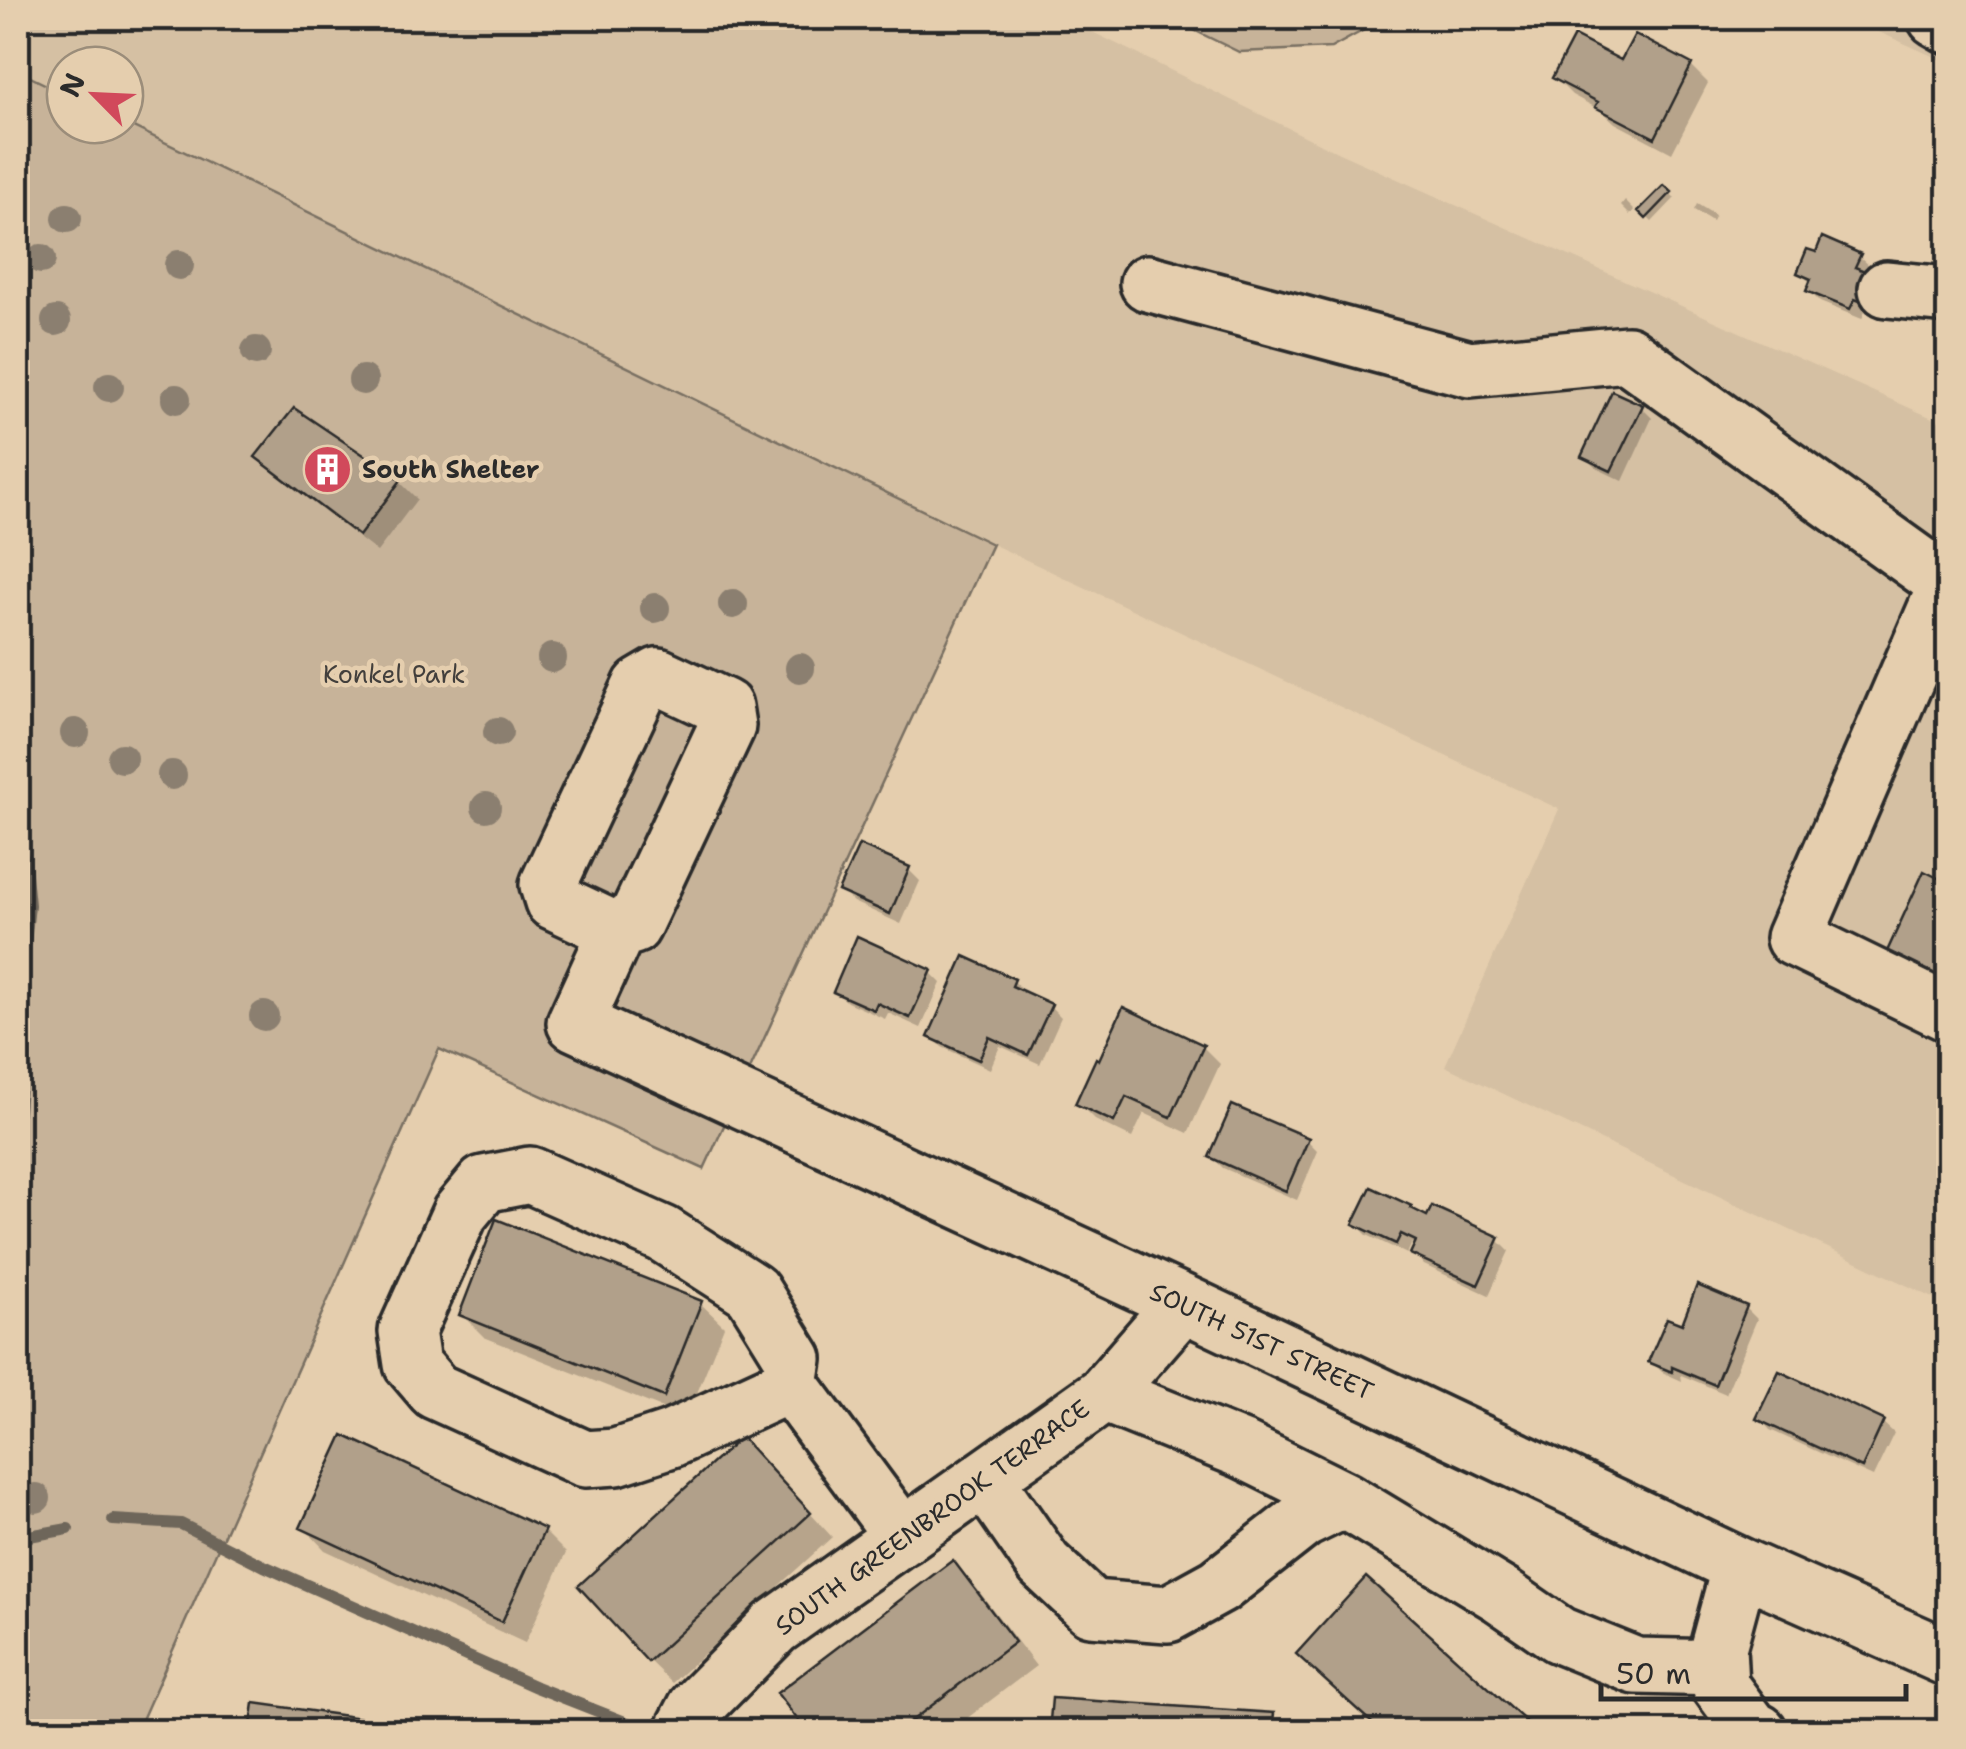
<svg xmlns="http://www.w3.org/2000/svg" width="1966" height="1749" viewBox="0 0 1966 1749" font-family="'Shantell Sans',sans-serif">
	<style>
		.built { fill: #d5c0a3 }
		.green { fill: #c7b399; stroke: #796f62; stroke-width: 2.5 }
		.shadow { fill: #0003 }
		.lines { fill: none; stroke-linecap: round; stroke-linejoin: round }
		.stream { stroke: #6e665a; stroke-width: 12 }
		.building { fill: #b1a08a; stroke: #2b2b2b; stroke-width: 2.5 }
		.minor-casing { stroke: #2b2b2b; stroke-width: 62 }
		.minor { stroke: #e5ceae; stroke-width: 55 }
		.tree { fill: #8b7f6f }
		.labels { text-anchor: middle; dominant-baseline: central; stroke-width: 9; stroke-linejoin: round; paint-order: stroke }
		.poi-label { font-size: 25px; font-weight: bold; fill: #2b2b2b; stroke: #e5ceae; text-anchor: start }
		.park-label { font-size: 25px; fill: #423f3c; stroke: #e5ceae }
		.street-label { font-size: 25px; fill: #2b2b2b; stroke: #e5ceae }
	</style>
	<rect width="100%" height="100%" fill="#e5ceae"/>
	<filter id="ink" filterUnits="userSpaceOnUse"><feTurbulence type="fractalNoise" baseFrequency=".01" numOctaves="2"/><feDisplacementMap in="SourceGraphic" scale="20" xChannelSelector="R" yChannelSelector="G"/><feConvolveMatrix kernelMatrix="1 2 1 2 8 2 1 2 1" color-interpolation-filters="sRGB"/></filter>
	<g filter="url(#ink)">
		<!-- built -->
		<path class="built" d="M 18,18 L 1064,18 L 1339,153 L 1948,425 L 1948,1305 L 1445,1066 L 1559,809 L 992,544 L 125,123 L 125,65 L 65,65 L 65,94 L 18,71 Z
			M 1848,18 L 1948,18 L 1948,63 Z"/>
		<!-- green -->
		<path class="green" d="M 1169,18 L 1386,18 L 1331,48 L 1239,52 Z
			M 18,71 L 65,94 L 65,125 L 125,123 L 992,544 L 704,1169 L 439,1049 L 137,1731 L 18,1731 Z"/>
		<!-- shadow -->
		<path class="shadow" d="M 1622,63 L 1691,66 L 1708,83 L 1672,153 L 1615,123 L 1602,111 L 1572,95 L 1555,78 Z
			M 1664,188 L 1675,198 L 1652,222 L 1641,211 Z
			M 1625,201 L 1634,210 L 1630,215 L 1621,206 Z
			M 1697,204 L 1715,215 L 1712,221 L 1694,210 Z
			M 1817,255 L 1859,256 L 1871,267 L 1867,275 L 1873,311 L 1866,309 L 1862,319 L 1820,302 L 1809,291 L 1812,284 L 1800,273 Z
			M 1948,347 L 1948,367 L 1943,361 Z
			M 1641,407 L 1652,418 L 1623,481 L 1596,468 L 1584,457 Z
			M 294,411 L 400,482 L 417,499 L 377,552 L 275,474 L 258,457 Z
			M 860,848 L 909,870 L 920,881 L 901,924 L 853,902 L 841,891 Z
			M 930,972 L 941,983 L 921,1028 L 888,1013 L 885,1019 L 847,1002 L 836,991 Z
			M 1014,981 L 1025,993 L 1050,1006 L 1061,1017 L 1040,1064 L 1000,1046 L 990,1069 L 942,1047 L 931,1036 Z
			M 1203,1047 L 1220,1064 L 1188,1133 L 1144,1113 L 1132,1138 L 1095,1120 L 1078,1103 Z
			M 1307,1140 L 1318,1151 L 1297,1200 L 1223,1168 L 1212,1157 Z
			M 1415,1213 L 1498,1240 L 1509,1251 L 1489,1295 L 1424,1265 L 1413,1253 L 1417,1245 L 1412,1243 L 1407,1254 L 1367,1235 L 1356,1224 Z
			M 498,1223 L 701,1304 L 724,1326 L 687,1418 L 484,1337 L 462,1315 Z
			M 1746,1308 L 1757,1319 L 1726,1394 L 1681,1375 L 1682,1381 L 1662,1372 L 1651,1361 L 1683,1327 Z
			M 1759,1418 L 1882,1422 L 1894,1433 L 1873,1477 L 1770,1430 Z
			M 764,1463 L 832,1537 L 672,1683 L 649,1661 Z
			M 303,1527 L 544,1531 L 566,1553 L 525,1643 L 325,1550 Z
			M 953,1564 L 975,1586 L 1036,1666 L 949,1732 L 810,1732 Z
			M 1273,1716 L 1288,1732 L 1052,1732 Z"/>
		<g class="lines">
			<!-- stream -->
			<path class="stream" d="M 18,843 L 25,864 L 29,905 L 18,1012
				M 18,1069 L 21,1073 L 18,1112
				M 113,1520 L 181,1524 L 264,1566 L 536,1687 L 643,1729
				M 18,1538 L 68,1529"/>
		</g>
		<!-- building -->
		<path class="building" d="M 1635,34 L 1692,64 L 1655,138 L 1595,107 L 1598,102 L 1552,78 L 1574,36 L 1621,60 Z
			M 1664,185 L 1672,192 L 1646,219 L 1638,211 Z
			M 1822,237 L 1861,254 L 1855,267 L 1872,274 L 1862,302 L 1855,299 L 1850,309 L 1806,291 L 1811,279 L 1797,273 L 1807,249 L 1816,252 Z
			M 1612,391 L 1643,405 L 1611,471 L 1581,457 Z
			M 294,408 L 401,480 L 359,536 L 255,457 Z
			M 859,845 L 910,867 L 890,914 L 838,891 Z
			M 1924,871 L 1948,883 L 1948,988 L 1884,958 Z
			M 857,936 L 932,970 L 910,1018 L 877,1003 L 874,1010 L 833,992 Z
			M 964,956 L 1015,979 L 1012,986 L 1052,1004 L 1028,1055 L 989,1037 L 979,1060 L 928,1037 Z
			M 1123,1007 L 1204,1045 L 1171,1117 L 1126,1097 L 1114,1122 L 1075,1104 L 1096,1058 L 1099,1060 Z
			M 1232,1105 L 1309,1138 L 1286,1191 L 1209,1157 Z
			M 1371,1187 L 1412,1206 L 1411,1208 L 1427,1216 L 1432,1206 L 1500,1237 L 1478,1285 L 1410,1254 L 1416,1241 L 1401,1234 L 1396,1244 L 1353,1224 Z
			M 496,1219 L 702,1301 L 664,1397 L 459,1315 Z
			M 1697,1285 L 1747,1306 L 1715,1385 L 1672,1367 L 1672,1372 L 1648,1362 L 1667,1318 L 1682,1324 Z
			M 1779,1371 L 1884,1420 L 1862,1468 L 1756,1419 Z
			M 343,1435 L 545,1529 L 502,1622 L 300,1528 Z
			M 741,1437 L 811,1513 L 648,1662 L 578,1586 Z
			M 953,1560 L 1015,1642 L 897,1732 L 807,1732 L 777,1693 Z
			M 1366,1577 L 1530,1725 L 1524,1732 L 1382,1732 L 1296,1654 Z
			M 1052,1698 L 1274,1713 L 1272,1732 L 1049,1732 Z
			M 254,1703 L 461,1732 L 250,1732 Z"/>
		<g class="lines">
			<defs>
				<path id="minor" d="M 1936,18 L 1948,25
					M 1148,283 L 1470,369 L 1627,354 L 1947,584 L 1794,938 L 1948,1013
					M 1887,289 L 1948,295
					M 617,931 L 553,901 L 548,885 L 641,686 L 658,676 L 724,707 L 727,726 L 633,926 L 617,931 L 575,1023 L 1183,1303 L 1740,1566 L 1948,1658
					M 790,1384 L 671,1439 L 616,1457 L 585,1459 L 435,1391 L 412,1364 L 407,1331 L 460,1213 L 484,1184 L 530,1175 L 663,1234 L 752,1291 L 794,1359 L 790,1384 L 903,1537
					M 1104,1394 L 1243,1450 L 1344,1500
					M 985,1479 L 1044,1564 L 1091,1608 L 1168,1614 L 1219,1586 L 1303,1520 L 1344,1500 L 1501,1595 L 1559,1635 L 1636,1666 L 1719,1668
					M 1740,1566 L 1718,1648 L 1720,1686 L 1752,1729 L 1759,1732
					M 683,1732 L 696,1707 L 775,1627 L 1104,1394 L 1183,1303"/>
			</defs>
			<!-- minor casing -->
			<use href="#minor" class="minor-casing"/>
			<!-- minor -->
			<use href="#minor" class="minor"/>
		</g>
		<!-- trees -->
		<g class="tree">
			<circle cx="67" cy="218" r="15"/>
			<circle cx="41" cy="259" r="15"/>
			<circle cx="179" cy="265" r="15"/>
			<circle cx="56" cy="321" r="15"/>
			<circle cx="256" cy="351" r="15"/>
			<circle cx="363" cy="380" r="15"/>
			<circle cx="109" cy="387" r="15"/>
			<circle cx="176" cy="399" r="15"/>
			<circle cx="733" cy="604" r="15"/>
			<circle cx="655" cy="608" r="15"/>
			<circle cx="552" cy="658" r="15"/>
			<circle cx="800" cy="668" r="15"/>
			<circle cx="498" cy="732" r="15"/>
			<circle cx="75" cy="733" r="15"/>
			<circle cx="122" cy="758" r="15"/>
			<circle cx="172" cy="775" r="15"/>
			<circle cx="486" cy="807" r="15"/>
			<circle cx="264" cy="1016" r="15"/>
			<circle cx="36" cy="1498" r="15"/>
		</g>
	</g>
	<!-- icons -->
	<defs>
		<symbol id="building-disc" viewBox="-11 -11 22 22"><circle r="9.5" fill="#d1495b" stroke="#e5ceae"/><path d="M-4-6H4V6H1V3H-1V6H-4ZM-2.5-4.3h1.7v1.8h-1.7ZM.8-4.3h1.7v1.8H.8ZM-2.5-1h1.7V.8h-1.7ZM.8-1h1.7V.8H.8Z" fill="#fff"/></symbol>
	</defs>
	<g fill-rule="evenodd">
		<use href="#building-disc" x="300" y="442" width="55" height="55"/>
	</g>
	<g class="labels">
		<!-- poi labels -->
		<g class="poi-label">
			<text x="362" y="469">South Shelter</text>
		</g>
		<!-- park labels -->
		<g class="park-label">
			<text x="394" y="674">Konkel Park</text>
		</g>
		<!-- street labels -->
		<g class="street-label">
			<text transform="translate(1262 1341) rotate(25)">SOUTH 51ST STREET</text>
			<text transform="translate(932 1517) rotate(-36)">SOUTH GREENBROOK TERRACE</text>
		</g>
	</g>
	<!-- margin -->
	<rect width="1966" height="1749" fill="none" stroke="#e5ceae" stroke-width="60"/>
	<rect x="30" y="30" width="1906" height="1689" fill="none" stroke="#2b2b2b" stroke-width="4" filter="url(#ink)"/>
	<!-- north arrow -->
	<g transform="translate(95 95) rotate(294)"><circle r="48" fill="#e5ceae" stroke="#9b8d7a" stroke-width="2.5"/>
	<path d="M0-8L18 38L0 25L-18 38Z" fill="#d1495b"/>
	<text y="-15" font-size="28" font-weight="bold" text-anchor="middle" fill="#2b2b2b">N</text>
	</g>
	<!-- scale -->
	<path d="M1601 1684v15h305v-15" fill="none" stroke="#2b2b2b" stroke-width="5"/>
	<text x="1616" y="1684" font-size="30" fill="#2b2b2b" stroke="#e5ceae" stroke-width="8" paint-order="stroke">50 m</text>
</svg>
